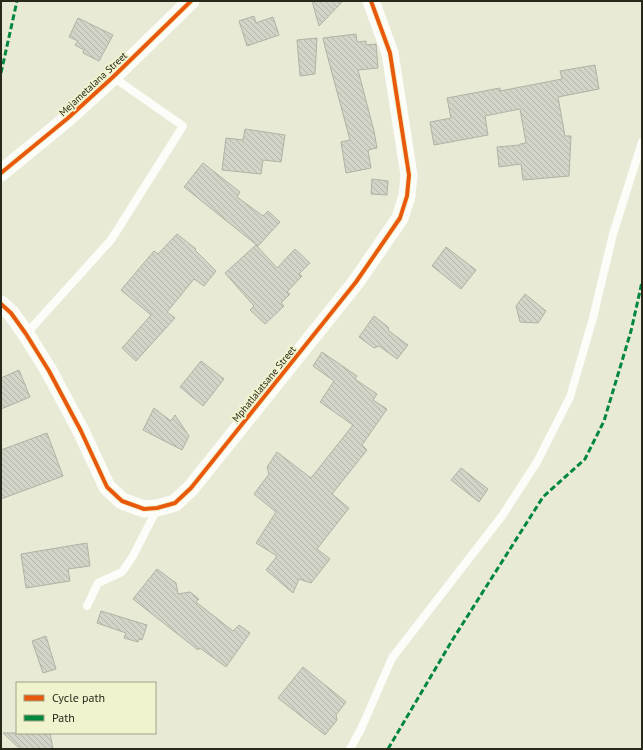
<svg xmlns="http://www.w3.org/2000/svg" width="643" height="750" viewBox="0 0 643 750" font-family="'PT Sans',sans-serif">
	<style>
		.building { fill: url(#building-back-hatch); stroke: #afb3a4 }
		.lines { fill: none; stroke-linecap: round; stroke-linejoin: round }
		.service { stroke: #fcfcf9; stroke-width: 8 }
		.minor { stroke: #fcfcf9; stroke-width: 17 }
		.quiet { stroke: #00873e; stroke-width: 3; stroke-dasharray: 6 3; stroke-linecap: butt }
		.cycleway-casing { stroke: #f1f2ce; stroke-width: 6 }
		.cycleway { stroke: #e8590c; stroke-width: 4 }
		.labels { text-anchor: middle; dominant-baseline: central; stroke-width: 4; stroke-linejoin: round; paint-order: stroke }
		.street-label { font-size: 10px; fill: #29291b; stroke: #f1f2ce }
	</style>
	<defs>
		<pattern id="building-back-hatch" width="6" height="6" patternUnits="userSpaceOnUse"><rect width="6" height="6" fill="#d1d4c6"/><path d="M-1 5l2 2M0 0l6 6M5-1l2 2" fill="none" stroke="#b3b6aa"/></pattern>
	</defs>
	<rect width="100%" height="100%" fill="#e9ead6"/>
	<!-- building -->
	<path class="building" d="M 312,1 L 343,1 L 319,26 Z
		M 254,16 L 256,23 L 273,17 L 279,35 L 247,46 L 239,21 Z
		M 78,18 L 113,35 L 99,61 L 83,53 L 84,50 L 75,45 L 78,41 L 69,37 Z
		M 356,34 L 357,42 L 366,41 L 366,45 L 376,44 L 378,68 L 358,70 L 374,131 L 377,148 L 368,150 L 371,168 L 346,173 L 341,142 L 350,140 L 325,47 L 323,38 Z
		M 317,38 L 315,74 L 300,76 L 297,40 Z
		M 595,65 L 599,89 L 558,97 L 565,136 L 571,136 L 569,176 L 523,180 L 521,164 L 499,167 L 497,147 L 520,145 L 520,144 L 526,143 L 520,109 L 485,116 L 488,135 L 434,145 L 430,122 L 451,118 L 447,98 L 500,88 L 500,91 L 562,79 L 560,71 Z
		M 245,129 L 285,135 L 281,162 L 263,160 L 261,174 L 222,170 L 226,138 L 243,140 Z
		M 203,163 L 240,192 L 237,197 L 263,216 L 268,211 L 280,222 L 258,246 L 184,187 Z
		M 372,179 L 388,181 L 387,195 L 371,194 Z
		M 177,234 L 196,249 L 195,250 L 216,271 L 204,286 L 194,279 L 167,312 L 175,318 L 136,361 L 122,348 L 151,315 L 121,290 L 154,251 L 158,254 Z
		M 256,245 L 277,268 L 295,249 L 310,263 L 299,274 L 302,276 L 287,292 L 290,294 L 281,303 L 284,306 L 265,324 L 250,310 L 254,306 L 225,273 Z
		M 446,247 L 476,270 L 461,289 L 432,266 Z
		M 525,294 L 546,311 L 538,323 L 520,322 L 516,306 Z
		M 374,316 L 388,327 L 389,331 L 408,345 L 397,359 L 379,346 L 374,348 L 359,337 Z
		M 322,352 L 357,376 L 355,379 L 377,394 L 373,400 L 387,409 L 362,445 L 367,450 L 332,494 L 349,508 L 317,549 L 330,559 L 311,583 L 299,579 L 293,593 L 266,570 L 277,556 L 256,543 L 276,512 L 254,494 L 269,474 L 267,467 L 277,452 L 311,478 L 353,425 L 320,402 L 334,381 L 313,366 Z
		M 201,361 L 224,379 L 203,406 L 180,387 Z
		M 19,370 L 30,397 L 1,409 L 1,378 Z
		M 154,408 L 171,421 L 175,415 L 189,436 L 182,450 L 143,430 Z
		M 47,433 L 63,476 L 1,499 L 1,450 Z
		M 461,468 L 488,489 L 479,502 L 451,480 Z
		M 87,543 L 90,566 L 68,569 L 70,581 L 26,588 L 21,554 Z
		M 157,569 L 176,583 L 178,594 L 190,592 L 199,599 L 196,602 L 233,631 L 239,625 L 250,633 L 226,667 L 200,648 L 198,650 L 133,599 Z
		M 101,611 L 147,625 L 142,640 L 139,639 L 138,642 L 124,638 L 126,633 L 97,623 Z
		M 46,636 L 56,669 L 43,673 L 32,641 Z
		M 303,667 L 346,702 L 336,715 L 337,720 L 325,735 L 278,698 Z
		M 3,733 L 50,733 L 53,749 L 20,749 Z"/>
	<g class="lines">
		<!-- service -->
		<path class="service" d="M 26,334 L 111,240 L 183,126 L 113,77
			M 87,606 L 98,583 L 122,572 L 133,556 L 157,509
			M 350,749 L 361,729 L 392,658 L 502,516 L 537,462 L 570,397 L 593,318 L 613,234 L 642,142"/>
		<!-- minor -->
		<path class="minor" d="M 1,173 L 68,118 L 113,77 L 191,1
			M 1,304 L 11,313 L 26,334 L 49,371 L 81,431 L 107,487 L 122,501 L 144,509 L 157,508 L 175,503 L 191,488 L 356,282 L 400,218 L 407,196 L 409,175 L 390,53 L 371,1"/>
		<!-- quiet -->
		<path class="quiet" d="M 1,73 L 17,1
			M 388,749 L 453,639 L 543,497 L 585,459 L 604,421 L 631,331 L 642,282"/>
		<defs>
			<path id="cycleway" d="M 1,173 L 68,118 L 113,77 L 191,1
				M 1,304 L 11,313 L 26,334 L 49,371 L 81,431 L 107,487 L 122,501 L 144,509 L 157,508 L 175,503 L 191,488 L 356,282 L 400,218 L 407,196 L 409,175 L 390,53 L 371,1"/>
		</defs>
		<!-- cycleway casing -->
		<use href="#cycleway" class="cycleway-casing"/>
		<!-- cycleway -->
		<use href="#cycleway" class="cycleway"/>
	</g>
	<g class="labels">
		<!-- street labels -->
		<g class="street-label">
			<text transform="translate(93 84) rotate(-43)">Mejametalana Street</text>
			<text transform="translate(264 384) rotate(-51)">Mphatlalatsane Street</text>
		</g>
	</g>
	<!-- border -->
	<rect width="643" height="750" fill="none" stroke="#29291b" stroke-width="4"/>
	<!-- legend -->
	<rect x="16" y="682" width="140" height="52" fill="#f1f2ce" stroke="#a1a286"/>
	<rect x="24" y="695" width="20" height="6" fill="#e8590c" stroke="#a1a286"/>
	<text x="52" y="702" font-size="12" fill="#29291b">Cycle path</text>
	<rect x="24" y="715" width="20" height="6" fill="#00873e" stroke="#a1a286"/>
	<text x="52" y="722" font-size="12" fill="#29291b">Path</text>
</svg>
